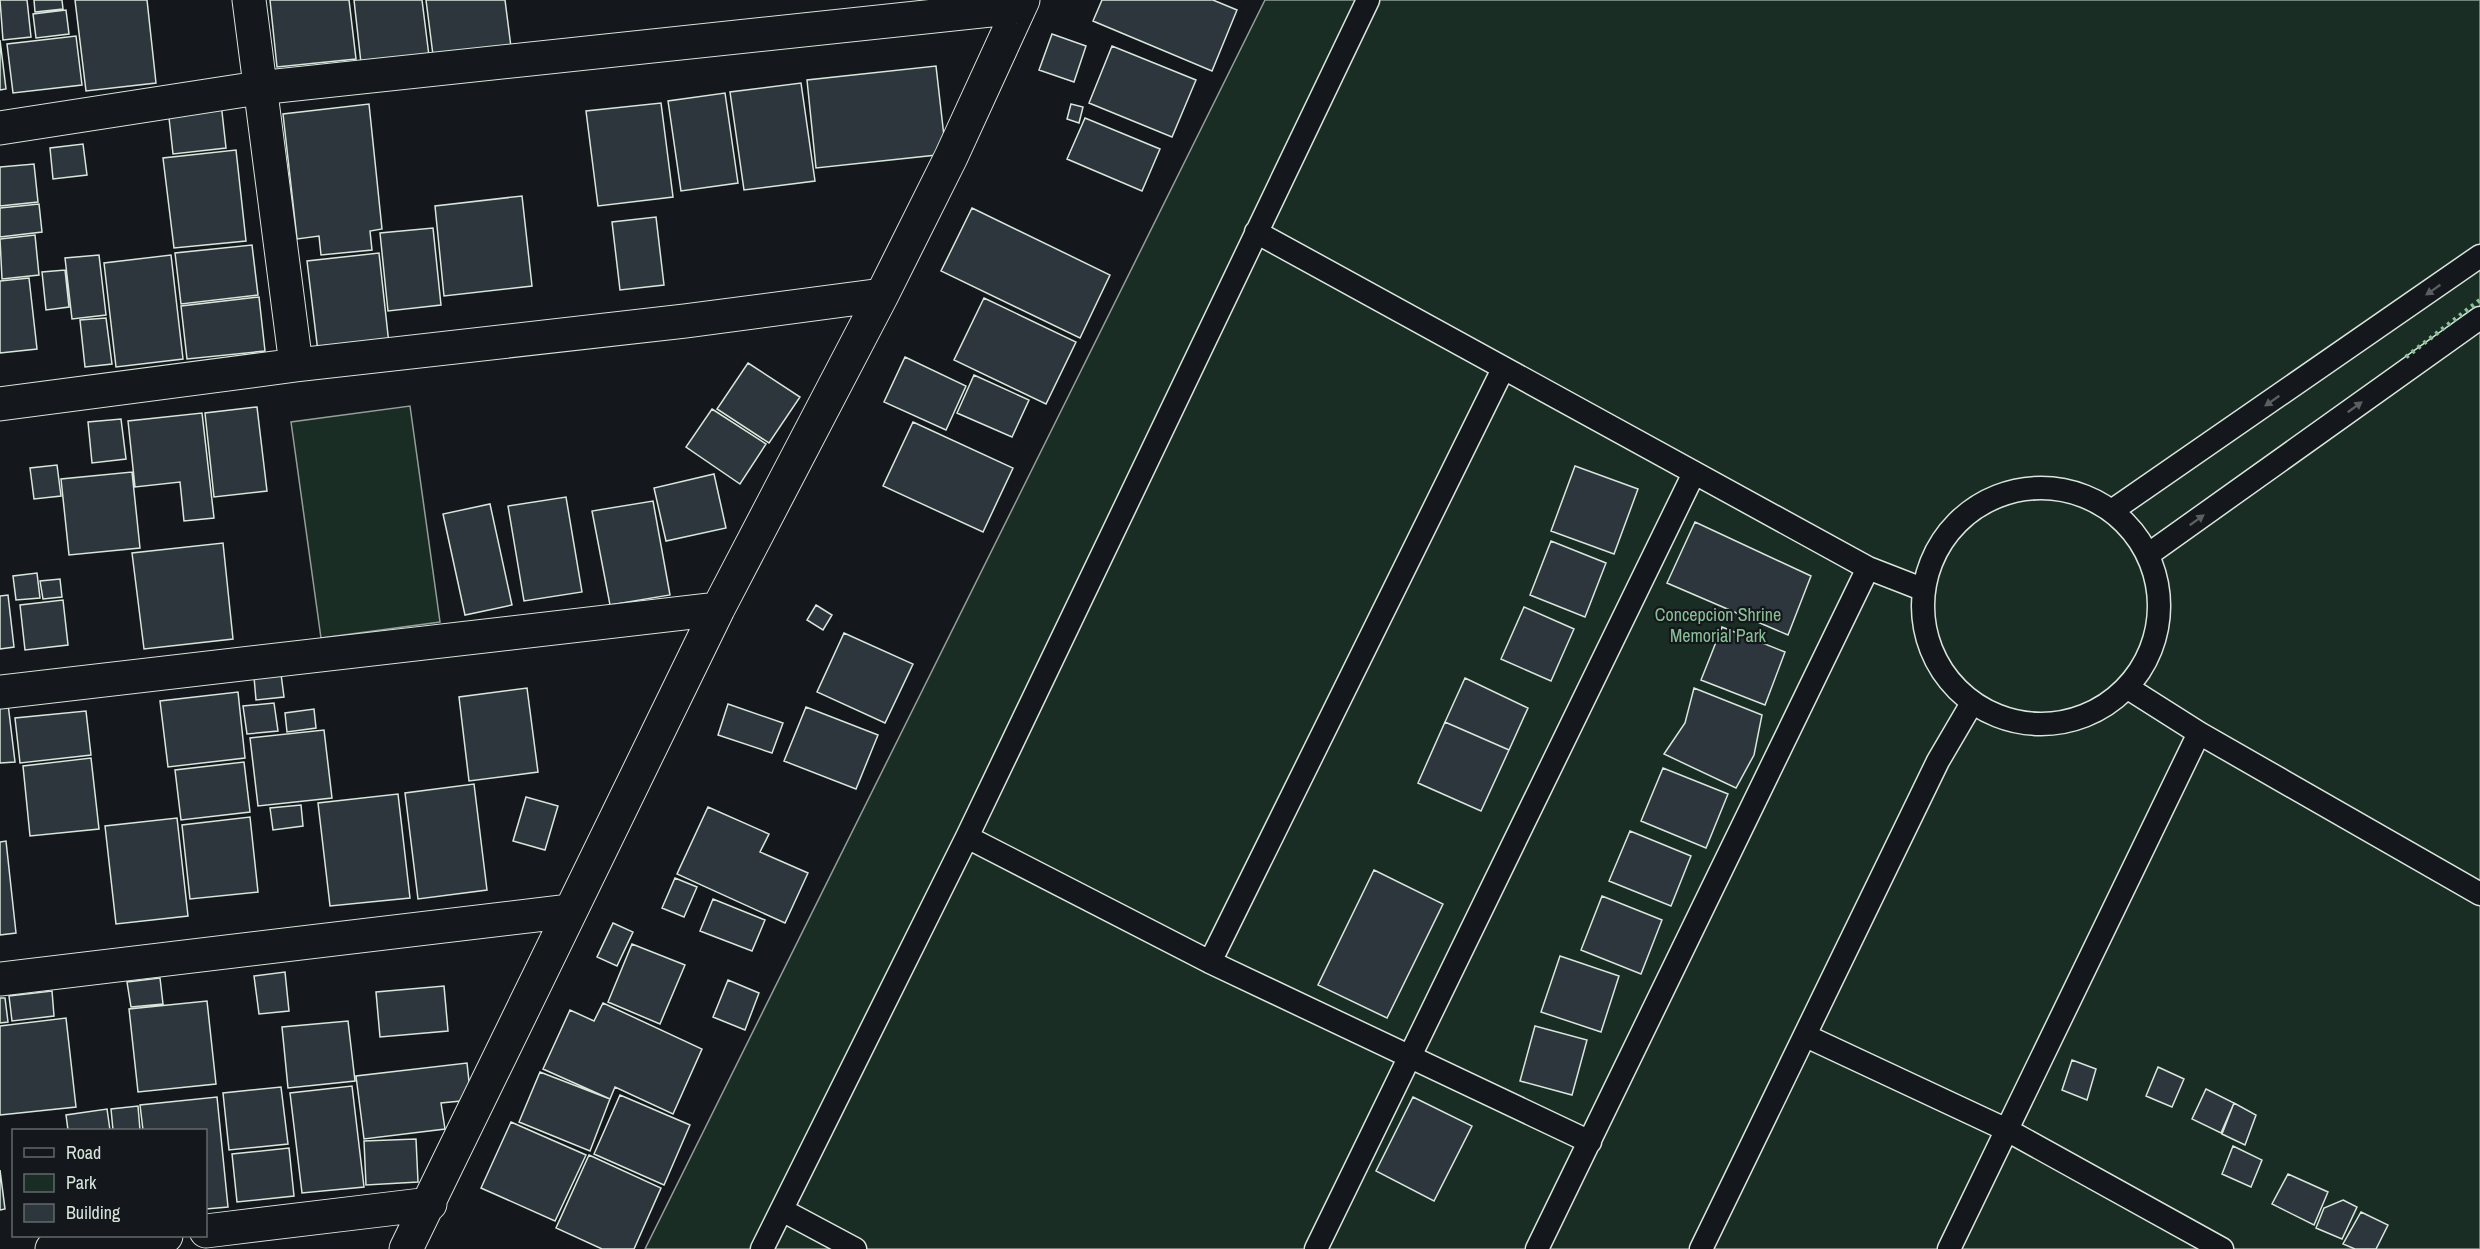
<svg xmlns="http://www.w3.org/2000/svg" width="2480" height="1249" viewBox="0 0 2480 1249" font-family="'Archivo Narrow',sans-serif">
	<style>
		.green { fill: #1a2d24; stroke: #939e99; stroke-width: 1.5 }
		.building { fill: #2c363c; stroke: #d8e6dc; stroke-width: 1.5 }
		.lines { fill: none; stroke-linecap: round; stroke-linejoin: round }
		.lane-casing { stroke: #d8e6dc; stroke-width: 25 }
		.street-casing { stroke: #d8e6dc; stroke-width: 35 }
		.lane { stroke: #14181c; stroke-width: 22 }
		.street { stroke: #14181c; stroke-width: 33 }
		.hedge { stroke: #8ac095; stroke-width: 4.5; stroke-dasharray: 3 4.5; stroke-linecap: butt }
		.oneway { fill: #59605f }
		.labels { text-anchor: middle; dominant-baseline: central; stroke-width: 4.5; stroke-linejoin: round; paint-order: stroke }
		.park-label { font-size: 18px; fill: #8ac095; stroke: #14181c }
	</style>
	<rect width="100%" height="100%" fill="#14181c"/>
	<!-- green -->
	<path class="green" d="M 1265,0 L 2480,0 L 2480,1249 L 645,1249 Z
		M 410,406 L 440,622 L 321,638 L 291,422 Z"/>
	<!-- building -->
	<path class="building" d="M 0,0 L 27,0 L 31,37 L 3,40 Z
		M 34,0 L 62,0 L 63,9 L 35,12 Z
		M 75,0 L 147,0 L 156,83 L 86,91 Z
		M 270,0 L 349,0 L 356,59 L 277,67 Z
		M 354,0 L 422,0 L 429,56 L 361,63 Z
		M 426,0 L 505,0 L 511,47 L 433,55 Z
		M 1102,0 L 1213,0 L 1237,10 L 1212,71 L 1093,21 Z
		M 66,10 L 69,34 L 36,38 L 33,14 Z
		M 1052,34 L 1086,46 L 1074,82 L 1039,70 Z
		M 76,36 L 82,85 L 13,93 L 7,44 Z
		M 0,40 L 6,89 L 0,90 Z
		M 1112,46 L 1196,80 L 1172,137 L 1089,103 Z
		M 936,66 L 946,154 L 816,168 L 807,80 Z
		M 801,83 L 815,181 L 744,190 L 730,92 Z
		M 725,93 L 738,183 L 681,191 L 668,101 Z
		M 221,103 L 226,148 L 173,154 L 168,109 Z
		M 661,103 L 673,197 L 598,206 L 586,111 Z
		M 369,104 L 382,229 L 370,231 L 372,250 L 321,255 L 319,236 L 297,239 L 283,114 Z
		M 1071,104 L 1083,107 L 1079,123 L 1067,119 Z
		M 1085,118 L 1160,149 L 1142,191 L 1067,159 Z
		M 83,144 L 87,175 L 53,179 L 50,148 Z
		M 236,150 L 246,241 L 174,248 L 163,158 Z
		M 34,164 L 38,202 L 0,206 L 0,167 Z
		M 522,196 L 532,286 L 444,296 L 435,206 Z
		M 39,204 L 42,232 L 0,237 L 0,208 Z
		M 972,208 L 1110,275 L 1080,338 L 941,271 Z
		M 656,217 L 664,285 L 620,290 L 612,222 Z
		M 433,228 L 441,305 L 388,311 L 380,233 Z
		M 35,235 L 39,275 L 2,279 L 0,239 Z
		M 252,245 L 258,295 L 181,304 L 175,253 Z
		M 379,253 L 389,344 L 318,352 L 307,261 Z
		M 99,255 L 106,315 L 72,319 L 65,258 Z
		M 171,255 L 183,359 L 116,367 L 104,263 Z
		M 65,270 L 69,307 L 46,310 L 42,272 Z
		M 29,278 L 37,349 L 0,353 L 0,281 Z
		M 259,297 L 265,351 L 187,359 L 181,306 Z
		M 984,298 L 1076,342 L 1046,404 L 954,360 Z
		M 106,318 L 112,364 L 85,367 L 80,320 Z
		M 905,357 L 966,386 L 946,430 L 884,402 Z
		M 748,363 L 800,397 L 769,443 L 717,409 Z
		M 974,375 L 1029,400 L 1012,437 L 957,413 Z
		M 257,407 L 267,491 L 214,497 L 205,413 Z
		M 712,409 L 766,444 L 740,484 L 686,447 Z
		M 202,413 L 214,518 L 184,521 L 180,482 L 135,487 L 128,421 Z
		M 121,419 L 126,459 L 92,463 L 88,422 Z
		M 913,422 L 1013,468 L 983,532 L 883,486 Z
		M 57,465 L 61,496 L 34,499 L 30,468 Z
		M 1575,466 L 1638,489 L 1614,554 L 1551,531 Z
		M 132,472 L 140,548 L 69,555 L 61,479 Z
		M 714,474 L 726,528 L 666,541 L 654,488 Z
		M 566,497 L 582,592 L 524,601 L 508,506 Z
		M 653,501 L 670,595 L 610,605 L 592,511 Z
		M 490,504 L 512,605 L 465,615 L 443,514 Z
		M 1695,522 L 1811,576 L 1788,635 L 1667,583 Z
		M 1551,541 L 1606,563 L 1585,617 L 1530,595 Z
		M 223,543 L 233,639 L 144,649 L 132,553 Z
		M 37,573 L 40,598 L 16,600 L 13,576 Z
		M 60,579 L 62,597 L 43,599 L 40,581 Z
		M 8,595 L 14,647 L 0,649 L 0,596 Z
		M 63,600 L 68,645 L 25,650 L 20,605 Z
		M 816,605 L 832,615 L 823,630 L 807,620 Z
		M 1524,607 L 1574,629 L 1551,681 L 1501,659 Z
		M 1722,627 L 1785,652 L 1765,705 L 1701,680 Z
		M 844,633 L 913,664 L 885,723 L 817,692 Z
		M 281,674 L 284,697 L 256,700 L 254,677 Z
		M 1465,678 L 1528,708 L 1509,750 L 1445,722 Z
		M 527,688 L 538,772 L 469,781 L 459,697 Z
		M 1694,688 L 1762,715 L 1754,755 L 1736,788 L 1664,754 L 1685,723 Z
		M 238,692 L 245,758 L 168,767 L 160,701 Z
		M 274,703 L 278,731 L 247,734 L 243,706 Z
		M 8,704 L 15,762 L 0,763 L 0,705 Z
		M 728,704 L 783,723 L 772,753 L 718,735 Z
		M 806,707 L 878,735 L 856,789 L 784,761 Z
		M 314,709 L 316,728 L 287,732 L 285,713 Z
		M 86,711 L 91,755 L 20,763 L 15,718 Z
		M 1445,722 L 1509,750 L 1481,811 L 1418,783 Z
		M 324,730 L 332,798 L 258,806 L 250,738 Z
		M 91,758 L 99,829 L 30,836 L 23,766 Z
		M 244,762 L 250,812 L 181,820 L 175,770 Z
		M 1663,768 L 1728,794 L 1706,848 L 1641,821 Z
		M 474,784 L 487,890 L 418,899 L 405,793 Z
		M 398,794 L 410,898 L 330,906 L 318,803 Z
		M 526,797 L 558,806 L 545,850 L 513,841 Z
		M 301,805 L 303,826 L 273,830 L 270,808 Z
		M 708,807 L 769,834 L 760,852 L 808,873 L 785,923 L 677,874 Z
		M 250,817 L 258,892 L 190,899 L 182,825 Z
		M 177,818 L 188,916 L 116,924 L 105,826 Z
		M 1630,831 L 1691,856 L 1671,906 L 1609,881 Z
		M 6,841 L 16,933 L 0,935 L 0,842 Z
		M 1374,870 L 1443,904 L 1387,1018 L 1318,985 Z
		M 675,878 L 697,887 L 684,917 L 662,908 Z
		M 1602,896 L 1662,920 L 1641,974 L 1581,950 Z
		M 713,899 L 765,920 L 752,951 L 700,931 Z
		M 613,923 L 633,932 L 617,966 L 597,957 Z
		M 632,944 L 685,965 L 660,1024 L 608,1002 Z
		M 1560,956 L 1619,976 L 1601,1032 L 1541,1012 Z
		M 285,972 L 289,1011 L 259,1014 L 254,976 Z
		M 160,978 L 163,1004 L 131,1007 L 127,982 Z
		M 728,980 L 759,993 L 745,1030 L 713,1017 Z
		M 444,986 L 448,1031 L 380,1037 L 376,992 Z
		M 52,991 L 54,1016 L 12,1021 L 9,996 Z
		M 0,998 L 5,998 L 8,1022 L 0,1023 Z
		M 207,1001 L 216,1084 L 138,1092 L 129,1009 Z
		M 603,1003 L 702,1049 L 673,1114 L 615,1087 L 610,1099 L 543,1069 L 570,1010 L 594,1021 Z
		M 66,1018 L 76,1107 L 0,1115 L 0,1026 Z
		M 348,1021 L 355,1081 L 288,1088 L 282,1027 Z
		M 1535,1026 L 1587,1040 L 1572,1095 L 1520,1081 Z
		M 2072,1060 L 2096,1069 L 2087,1100 L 2062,1090 Z
		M 467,1063 L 471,1100 L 441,1103 L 445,1129 L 364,1139 L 356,1076 Z
		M 2158,1067 L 2184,1079 L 2172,1107 L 2146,1096 Z
		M 540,1072 L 610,1099 L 590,1151 L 519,1122 Z
		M 352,1086 L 364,1187 L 302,1193 L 290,1093 Z
		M 281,1087 L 288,1144 L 229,1150 L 223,1093 Z
		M 2206,1089 L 2234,1103 L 2221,1133 L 2192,1119 Z
		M 620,1095 L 690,1125 L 664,1185 L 594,1154 Z
		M 217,1097 L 228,1207 L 206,1209 L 206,1130 L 143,1130 L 140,1105 Z
		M 1413,1097 L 1472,1126 L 1434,1201 L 1376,1171 Z
		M 2234,1103 L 2256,1115 L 2245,1145 L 2222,1134 Z
		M 138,1106 L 140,1130 L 113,1130 L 111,1109 Z
		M 107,1109 L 110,1130 L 68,1130 L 66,1115 Z
		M 511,1122 L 586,1155 L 555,1221 L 481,1188 Z
		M 416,1139 L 418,1182 L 366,1185 L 364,1141 Z
		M 2233,1146 L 2262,1160 L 2251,1187 L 2222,1174 Z
		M 289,1148 L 294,1196 L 237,1202 L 232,1154 Z
		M 589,1155 L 661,1188 L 634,1249 L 602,1249 L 556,1228 Z
		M 0,1170 L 5,1209 L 0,1210 Z
		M 2288,1174 L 2328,1192 L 2314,1225 L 2272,1204 Z
		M 2343,1200 L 2357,1207 L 2342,1239 L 2316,1228 L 2324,1208 Z
		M 2361,1212 L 2388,1225 L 2376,1249 L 2355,1249 L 2343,1244 Z"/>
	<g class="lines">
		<defs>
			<path id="lane" d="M 1256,232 L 1868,568 L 1922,589
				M1923 606a118 118 0 1 1 236 0a118 118 0 1 1-236 0Z
				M 2113,510 L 2480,256
				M 2149,554 L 2480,318
				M 2128,688 L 2199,733 L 2480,894
				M 967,837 L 1210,962 L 1590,1142
				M 1210,962 L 1503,369
				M 1806,1036 L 2007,1130 L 2222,1249
				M 782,1210 L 855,1249
				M 762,1249 L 967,837 L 1368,0
				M 1316,1249 L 1694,473
				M 1537,1249 L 1868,568
				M 1701,1249 L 1938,761 L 1972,703
				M 1949,1249 L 2199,733"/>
			<path id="street" d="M 249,0 L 296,365
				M 0,128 L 258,88 L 1019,7
				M 0,404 L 296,365 L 685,321 L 882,295
				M 0,692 L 718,609
				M 0,979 L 570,911
				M 206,1231 L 430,1204
				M 52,1249 L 166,1236
				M 406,1249 L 718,609 L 882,295 L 951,157 L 1023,0"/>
		</defs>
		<!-- lane casing -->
		<use href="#lane" class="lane-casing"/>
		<!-- street casing -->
		<use href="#street" class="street-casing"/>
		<!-- lane -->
		<use href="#lane" class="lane"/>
		<!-- street -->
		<use href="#street" class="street"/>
		<!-- hedge -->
		<path class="hedge" d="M 2406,357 L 2480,300"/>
	</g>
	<!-- one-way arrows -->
	<defs><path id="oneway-solid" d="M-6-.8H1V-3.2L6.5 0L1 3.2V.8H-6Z" transform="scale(1.5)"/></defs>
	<g class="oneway">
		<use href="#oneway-solid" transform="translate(2433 290) rotate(145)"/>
		<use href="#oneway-solid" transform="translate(2272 401) rotate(145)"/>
		<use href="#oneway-solid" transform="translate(2355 407) rotate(-36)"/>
		<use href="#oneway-solid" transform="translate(2197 520) rotate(-36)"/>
	</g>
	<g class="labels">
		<!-- park labels -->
		<g class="park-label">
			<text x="1718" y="614">Concepcion Shrine<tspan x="1718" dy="21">Memorial Park</tspan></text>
		</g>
	</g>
	<!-- legend -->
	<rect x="12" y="1129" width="195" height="108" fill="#14181c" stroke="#626a69" stroke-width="1.5"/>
	<rect x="24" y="1148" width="30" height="9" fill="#14181c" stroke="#626a69" stroke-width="1.5"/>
	<text x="66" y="1159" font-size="18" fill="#d8e6dc">Road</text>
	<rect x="24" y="1174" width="30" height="18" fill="#1a2d24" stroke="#626a69" stroke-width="1.5"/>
	<text x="66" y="1189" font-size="18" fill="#d8e6dc">Park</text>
	<rect x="24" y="1204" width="30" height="18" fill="#2c363c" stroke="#626a69" stroke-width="1.5"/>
	<text x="66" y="1219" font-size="18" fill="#d8e6dc">Building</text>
</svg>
